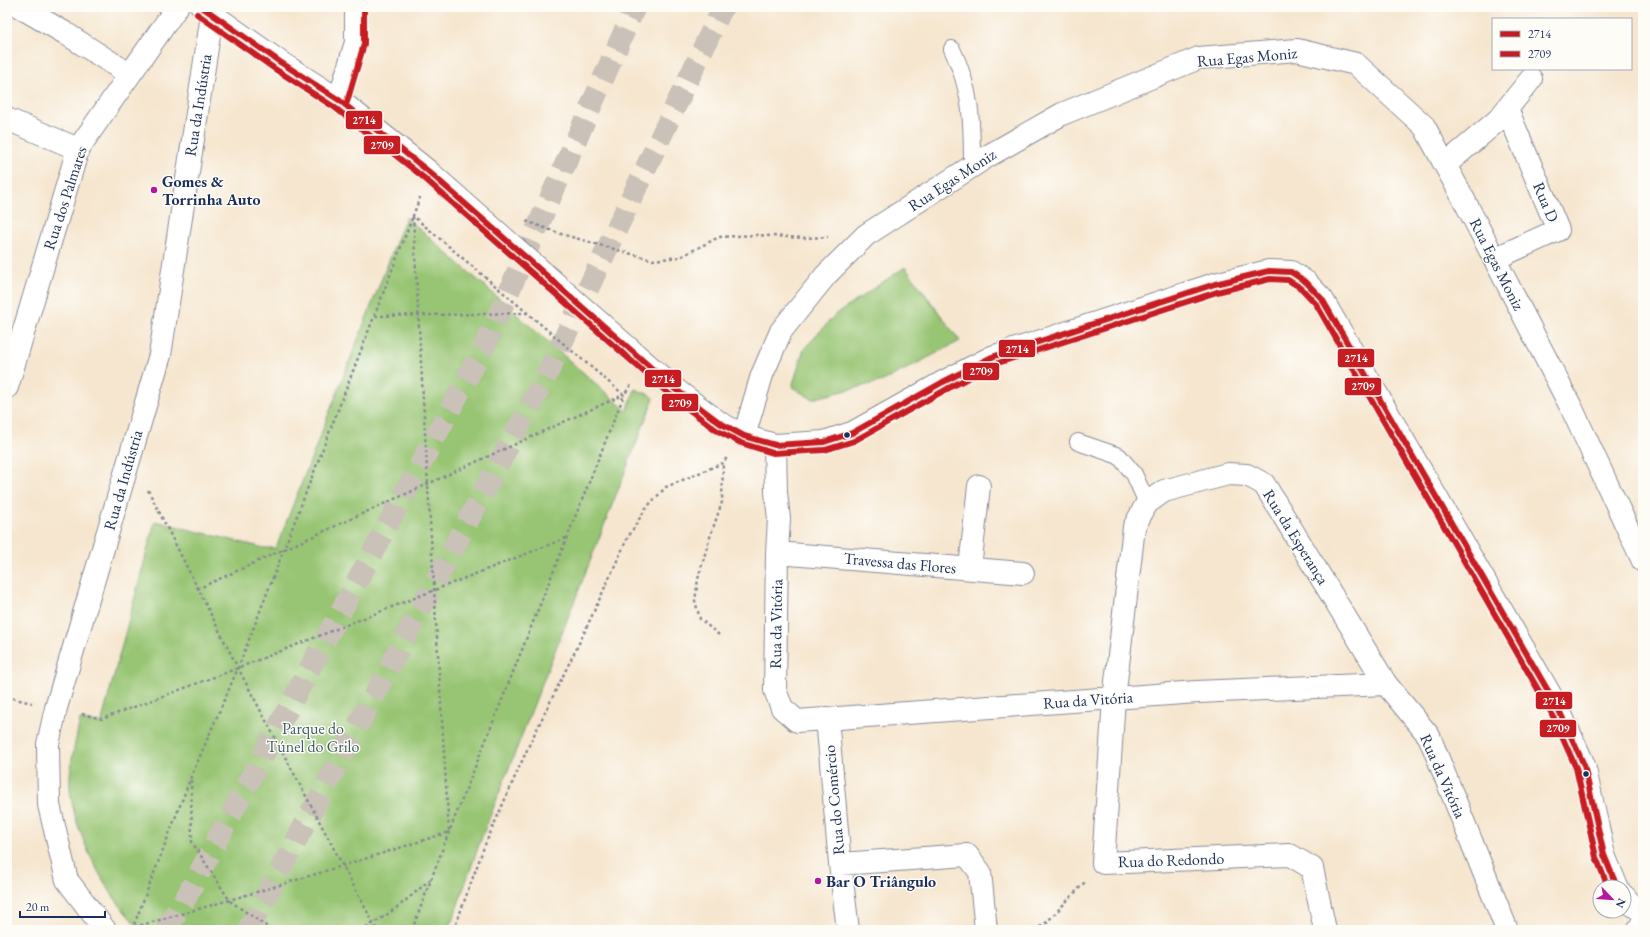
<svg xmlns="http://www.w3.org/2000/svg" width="1650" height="937" viewBox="0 0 1650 937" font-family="'EB Garamond',serif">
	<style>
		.green { fill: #98c573; stroke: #5a7a68 }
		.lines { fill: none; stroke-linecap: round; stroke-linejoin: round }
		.trunk-tunnel { stroke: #cac1b8; stroke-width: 22; stroke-dasharray: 22 11; stroke-linecap: butt }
		.service-casing { stroke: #888a96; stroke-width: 18 }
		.minor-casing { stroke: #888a96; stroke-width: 24 }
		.tertiary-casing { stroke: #888a96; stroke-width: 24 }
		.path { stroke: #888a96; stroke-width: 2.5; stroke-dasharray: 3 3; stroke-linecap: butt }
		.service { stroke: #fff; stroke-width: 16 }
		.minor { stroke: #fff; stroke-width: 22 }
		.tertiary { stroke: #fff; stroke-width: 22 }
		.bus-1-casing { stroke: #fdfcf7; stroke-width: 9 }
		.bus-2-casing { stroke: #fdfcf7; stroke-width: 9 }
		.bus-1 { stroke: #c61d23; stroke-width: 6 }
		.bus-2 { stroke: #c61d23; stroke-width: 6 }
		.poi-dot { fill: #b5179e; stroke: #fdfcf7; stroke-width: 1.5 }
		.bus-dot { fill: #1b2f5e; stroke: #fdfcf7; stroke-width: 1.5 }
		.labels { text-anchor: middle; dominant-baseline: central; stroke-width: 3; stroke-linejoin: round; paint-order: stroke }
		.street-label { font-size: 16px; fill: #1b2f5e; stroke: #fdfcf7 }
		.poi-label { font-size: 16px; font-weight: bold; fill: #1b2f5e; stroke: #fdfcf7; text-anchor: start }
		.park-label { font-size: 16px; fill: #405c64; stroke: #fdfcf7 }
		.line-badge { stroke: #fdfcf7; stroke-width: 1.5 }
		.badge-label { font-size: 11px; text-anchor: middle; font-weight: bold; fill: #fff }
	</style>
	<rect width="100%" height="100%" fill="#fdfcf7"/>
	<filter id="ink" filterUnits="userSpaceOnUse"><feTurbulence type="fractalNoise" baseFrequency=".025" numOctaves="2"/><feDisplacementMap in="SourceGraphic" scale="8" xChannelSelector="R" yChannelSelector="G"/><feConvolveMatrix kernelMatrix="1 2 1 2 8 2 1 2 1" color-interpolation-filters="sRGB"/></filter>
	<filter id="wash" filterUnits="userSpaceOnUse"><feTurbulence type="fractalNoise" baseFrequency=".012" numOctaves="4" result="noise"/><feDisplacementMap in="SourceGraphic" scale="16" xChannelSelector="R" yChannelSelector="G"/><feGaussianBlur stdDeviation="0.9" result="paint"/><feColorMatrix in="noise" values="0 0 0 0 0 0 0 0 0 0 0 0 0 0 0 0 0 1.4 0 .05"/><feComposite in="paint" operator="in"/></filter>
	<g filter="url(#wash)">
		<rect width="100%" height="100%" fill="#f6e6cf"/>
		<!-- green -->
		<path class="green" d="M 406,217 L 627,411 L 635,389 L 650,395 L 654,398 L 480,842 L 449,930 L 142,930 C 108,901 66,821 70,776 C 71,757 77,737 80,719 L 101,724 L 155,521 L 264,548 L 276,548 Z
			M 905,267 L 960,341 L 883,381 L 812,399 L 792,387 L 804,349 L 835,315 Z"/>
	</g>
	<g filter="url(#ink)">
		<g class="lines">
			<!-- trunk-tunnel -->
			<path class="trunk-tunnel" d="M 165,930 L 183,903 L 486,343 L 635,7
				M 248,930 L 548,372 L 723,7"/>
			<defs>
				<path id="service" d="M 952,49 C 972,91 972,121 972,166
					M 1078,442 L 1119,456 L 1134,474 L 1147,503"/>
				<path id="minor" d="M 20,7 L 65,33 L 129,74
					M 339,100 L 356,42 L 356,7
					M 7,119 L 78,149
					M 1445,165 L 1498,120 L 1531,79
					M 1494,259 L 1558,230 L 1507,109
					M 7,387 L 78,149 L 177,7
					M 744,436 L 762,375 L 781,331 L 826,275 L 866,235 L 988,156 L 1062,114 L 1199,58 L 1297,50 L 1356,64 L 1424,126 L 1462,196 L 1572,409 L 1643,561
					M 775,445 L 776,492 L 779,519 L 777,553 L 775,690 L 782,708 L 797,721 L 1197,692 L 1386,684 L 1429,736 L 1507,930
					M 777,553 L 1023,573
					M 970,568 L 979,486
					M 827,718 L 840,864 L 848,930
					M 840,864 L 967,855 L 980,872 L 986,930
					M 105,930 L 67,880 L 49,805 L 48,744 L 56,708 L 160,355 L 212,15
					M 1325,930 L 1312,868 L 1290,855 L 1103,863 L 1114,699 L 1134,527 L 1147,503 L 1164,491 L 1228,474 L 1247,475 L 1264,484 L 1386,684
					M 1638,930 L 1643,922"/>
				<path id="tertiary" d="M 202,7 L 280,62 L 339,100 L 428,171 L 675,389 L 720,423 L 744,436 L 775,445 L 824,442 L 852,433 L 943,382 L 992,357 L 1215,284 L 1269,271 L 1291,272 L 1306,282 L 1322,299 L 1558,708 L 1584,765 L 1604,855 L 1617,887
					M 1624,896 L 1630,903 L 1643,912"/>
			</defs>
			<!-- service casing -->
			<use href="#service" class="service-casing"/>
			<!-- minor casing -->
			<use href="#minor" class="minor-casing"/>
			<!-- tertiary casing -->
			<use href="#tertiary" class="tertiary-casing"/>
			<!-- path -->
			<path class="path" d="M 420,197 L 413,216 L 624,395 L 631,385
				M 526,221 L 561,234 L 653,260 L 680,257 L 719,237 L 756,235 L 803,238 L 828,237
				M 375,316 L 527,313
				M 148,490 L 238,668 L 377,930
				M 197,589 L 623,395
				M 719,635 L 700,619 L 695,601 L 698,579 L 708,543 L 722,502 L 723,463
				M 7,697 L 32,703
				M 82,714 L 102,719 L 238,668 L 566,538
				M 191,780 L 192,842 L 230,901 L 272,930
				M 132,930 L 191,777 L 238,668 L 413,216 C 424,421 436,627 449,832 C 344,866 240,898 134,927
				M 360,930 C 387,918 410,897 432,878
				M 412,930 L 449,832 L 624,395
				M 455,930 L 456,924 L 484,847 L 530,743 L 584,633 L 627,539 L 646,508 L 666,487 L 723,463 L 728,456
				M 1035,930 L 1047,922 L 1085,882
				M 1047,930 L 1047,922"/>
			<!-- service -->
			<use href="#service" class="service"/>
			<!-- minor -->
			<use href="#minor" class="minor"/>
			<!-- tertiary -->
			<use href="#tertiary" class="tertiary"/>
			<defs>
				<path id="bus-1" d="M 202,7 L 280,62 L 339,100 L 428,171 L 675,389 L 720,423 L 744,436 L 775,445 L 824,442 L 852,433 L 943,382 L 992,357 L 1215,284 L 1269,271 L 1291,272 L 1306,282 L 1322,299 L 1558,708 L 1584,765 L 1604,855 L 1617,887"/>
				<path id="bus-2" d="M 197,14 L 275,69 L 334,107 L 423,177 L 670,395 L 716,430 L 741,443 L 773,453 L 825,450 L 854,441 L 947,389 L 995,364 L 1217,292 L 1270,279 L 1288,280 L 1301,288 L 1316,304 L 1551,712 L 1576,768 L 1596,857 L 1608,887
					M 347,102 L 364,44 L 364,7"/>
			</defs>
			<!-- bus-1 casing -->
			<use href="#bus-1" class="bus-1-casing"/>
			<!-- bus-2 casing -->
			<use href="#bus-2" class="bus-2-casing"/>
			<!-- bus-1 -->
			<use href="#bus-1" class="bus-1"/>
			<!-- bus-2 -->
			<use href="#bus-2" class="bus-2"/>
		</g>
	</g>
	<!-- markers -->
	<g class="poi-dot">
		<circle cx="154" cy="190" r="4"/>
		<circle cx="818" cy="881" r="4"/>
	</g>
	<g class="bus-dot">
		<circle cx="847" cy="435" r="3.5"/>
		<circle cx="1586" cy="774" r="3.5"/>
	</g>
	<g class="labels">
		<!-- street labels -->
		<g class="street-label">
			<text transform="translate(1247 57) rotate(-5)">Rua Egas Moniz</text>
			<text transform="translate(198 105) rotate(-81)">Rua da Indústria</text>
			<text transform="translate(952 180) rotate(-33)">Rua Egas Moniz</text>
			<text transform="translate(65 198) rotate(-72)">Rua dos Palmares</text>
			<text transform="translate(1546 202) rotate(67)">Rua D</text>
			<text transform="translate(1497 264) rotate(63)">Rua Egas Moniz</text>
			<text transform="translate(123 480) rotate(-74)">Rua da Indústria</text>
			<text transform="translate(1296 537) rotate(58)">Rua da Esperança</text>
			<text transform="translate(900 563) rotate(5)">Travessa das Flores</text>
			<text transform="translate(776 624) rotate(-89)">Rua da Vitória</text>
			<text transform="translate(1088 700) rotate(-4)">Rua da Vitória</text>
			<text transform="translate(1443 776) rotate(66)">Rua da Vitória</text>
			<text transform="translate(834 800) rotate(-95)">Rua do Comércio</text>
			<text transform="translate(1171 860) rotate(-2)">Rua do Redondo</text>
		</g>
		<!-- poi labels -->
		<g class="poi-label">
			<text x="162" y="181">Gomes &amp;<tspan x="162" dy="18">Torrinha Auto</tspan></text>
			<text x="826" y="881">Bar O Triângulo</text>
		</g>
		<!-- park labels -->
		<g class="park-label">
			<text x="313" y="728">Parque do<tspan x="313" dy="18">Túnel do Grilo</tspan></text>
		</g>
	</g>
	<g class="line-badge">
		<rect x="345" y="110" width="38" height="20" rx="4" fill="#c61d23"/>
		<rect x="363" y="135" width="38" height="20" rx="4" fill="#c61d23"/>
		<rect x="998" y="339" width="38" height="19" rx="4" fill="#c61d23"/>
		<rect x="1337" y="348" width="38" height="20" rx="4" fill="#c61d23"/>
		<rect x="962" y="362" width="38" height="19" rx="4" fill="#c61d23"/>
		<rect x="644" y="369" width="38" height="19" rx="4" fill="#c61d23"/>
		<rect x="1344" y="377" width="38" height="19" rx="4" fill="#c61d23"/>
		<rect x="661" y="393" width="38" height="19" rx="4" fill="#c61d23"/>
		<rect x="1535" y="691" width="38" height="19" rx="4" fill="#c61d23"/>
		<rect x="1539" y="719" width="38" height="19" rx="4" fill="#c61d23"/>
	</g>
	<g class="badge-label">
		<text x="364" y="124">2714</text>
		<text x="382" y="149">2709</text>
		<text x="1017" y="353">2714</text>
		<text x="1356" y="362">2714</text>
		<text x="981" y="375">2709</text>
		<text x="663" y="383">2714</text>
		<text x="1363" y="390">2709</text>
		<text x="680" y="407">2709</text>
		<text x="1554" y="705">2714</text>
		<text x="1558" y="732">2709</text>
	</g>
	<!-- margin -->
	<rect width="1650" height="937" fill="none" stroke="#fdfcf7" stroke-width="24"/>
	<!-- legend -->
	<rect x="1492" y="18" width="140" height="52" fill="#fdfcf7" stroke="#a3aaba"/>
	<rect x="1500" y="31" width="20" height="6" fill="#c61d23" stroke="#a3aaba"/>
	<text x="1528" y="38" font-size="12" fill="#1b2f5e">2714</text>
	<rect x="1500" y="51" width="20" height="6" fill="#c61d23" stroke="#a3aaba"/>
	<text x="1528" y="58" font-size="12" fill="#1b2f5e">2709</text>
	<!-- north arrow -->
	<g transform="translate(1612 899) rotate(115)"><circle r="19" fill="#fdfcf7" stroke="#a3aaba"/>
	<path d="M0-3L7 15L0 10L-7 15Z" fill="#b5179e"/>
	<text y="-6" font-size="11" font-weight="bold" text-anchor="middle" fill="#1b2f5e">N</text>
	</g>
	<!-- scale -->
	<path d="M20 911v6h85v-6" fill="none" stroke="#1b2f5e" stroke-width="2"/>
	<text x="26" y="911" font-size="12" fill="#1b2f5e" stroke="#fdfcf7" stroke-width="3" paint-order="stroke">20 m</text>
</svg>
